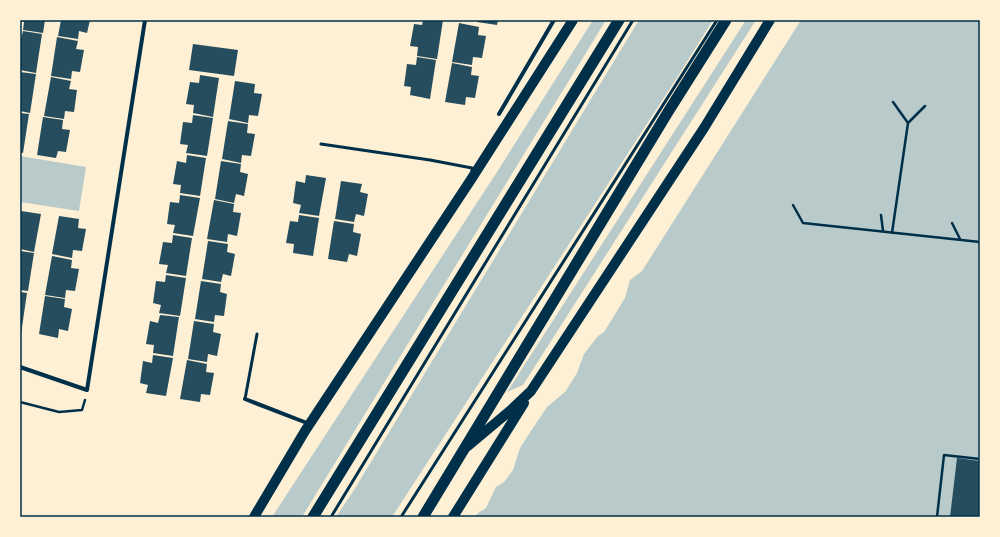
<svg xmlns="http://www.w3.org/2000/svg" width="1000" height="537" viewBox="0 0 1000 537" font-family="'IBM Plex Serif',serif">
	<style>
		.green { fill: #b9caca }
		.building { fill: #264d5e }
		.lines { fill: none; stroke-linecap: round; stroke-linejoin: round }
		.path { stroke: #003049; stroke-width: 2.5 }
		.service { stroke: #003049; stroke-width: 3 }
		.minor { stroke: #003049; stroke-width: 4 }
		.primary { stroke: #003049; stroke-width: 10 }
		.trunk { stroke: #003049; stroke-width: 11 }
		.neatline { fill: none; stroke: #003049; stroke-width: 1.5 }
	</style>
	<rect width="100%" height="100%" fill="#fdf0d5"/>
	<!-- green -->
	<path class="green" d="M 593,20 L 606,20 L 302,517 L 272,517 L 497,172 Z
		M 639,20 L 713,20 L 678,76 L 392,517 L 336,517 L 354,490 Z
		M 746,20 L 756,20 L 523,385 L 507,392 Z
		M 801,20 L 980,20 L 980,517 L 475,517 L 478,513 L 486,508 L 496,487 L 504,482 L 513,470 L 520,448 L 529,434 L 547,407 L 565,392 L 577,373 L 584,354 L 598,336 L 604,332 L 625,298 L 630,280 L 642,271 Z
		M 20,156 L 86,167 L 79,211 L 20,202 Z"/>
	<!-- building -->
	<path class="building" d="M 20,20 L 45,20 L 43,33 L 23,30 L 24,22 Z
		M 61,20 L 90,20 L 87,33 L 79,31 L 78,39 L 58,36 Z
		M 423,20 L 443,20 L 437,59 L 417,56 L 418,47 L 410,46 L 414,24 L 422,25 Z
		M 478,20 L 498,20 L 497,25 L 477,22 Z
		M 459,23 L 479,27 L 478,35 L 486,36 L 482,58 L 473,57 L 472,65 L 452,62 Z
		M 23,31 L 42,34 L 36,73 L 20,70 L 20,39 L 21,39 Z
		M 57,37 L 78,41 L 76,49 L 84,50 L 80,72 L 72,71 L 71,79 L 51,76 Z
		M 193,44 L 238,50 L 234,76 L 189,70 Z
		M 417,57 L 436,60 L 430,99 L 410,95 L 411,87 L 404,86 L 407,64 L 416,65 Z
		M 452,63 L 472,67 L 471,75 L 479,76 L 475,98 L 466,97 L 465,105 L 445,102 Z
		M 20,72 L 36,74 L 30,113 L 20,111 Z
		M 200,75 L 219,78 L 213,117 L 193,113 L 194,105 L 186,104 L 190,82 L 199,83 Z
		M 51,77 L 71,81 L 69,89 L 77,90 L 74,112 L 65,111 L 64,119 L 44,116 Z
		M 235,81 L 255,84 L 254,93 L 262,94 L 258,116 L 249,115 L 248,123 L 229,119 Z
		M 20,113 L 29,114 L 23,153 L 20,152 Z
		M 193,115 L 213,118 L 207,156 L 186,153 L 188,145 L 180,144 L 183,122 L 192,123 Z
		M 43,117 L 63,120 L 62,129 L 70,130 L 66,152 L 58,151 L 56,158 L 37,155 Z
		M 228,121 L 248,124 L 247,133 L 255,134 L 251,156 L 242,155 L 241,163 L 222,159 Z
		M 187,155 L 206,158 L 200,196 L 180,193 L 181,185 L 173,184 L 177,161 L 186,163 Z
		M 221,161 L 241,164 L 240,172 L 248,174 L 244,196 L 236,194 L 234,203 L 215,199 Z
		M 306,175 L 326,178 L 319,216 L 299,213 L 301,205 L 293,203 L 296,181 L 305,183 Z
		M 341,181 L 362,184 L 360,192 L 368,194 L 364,216 L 356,214 L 354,222 L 335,219 Z
		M 180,195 L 200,198 L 193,236 L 173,233 L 175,225 L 167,224 L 170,202 L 179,203 Z
		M 214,200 L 234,204 L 233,212 L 241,213 L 237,236 L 228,234 L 227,242 L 207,239 Z
		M 21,211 L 41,214 L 34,252 L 20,249 Z
		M 299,215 L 319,218 L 313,256 L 293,253 L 294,244 L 286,243 L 290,221 L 298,222 Z
		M 59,216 L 79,219 L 78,228 L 86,229 L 82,251 L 73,250 L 72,258 L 52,254 Z
		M 334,221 L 354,224 L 353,232 L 361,234 L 357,256 L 349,254 L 347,262 L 328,259 Z
		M 173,235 L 192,238 L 186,276 L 166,273 L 168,265 L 159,264 L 163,242 L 172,243 Z
		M 208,241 L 228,244 L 227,252 L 235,254 L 231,276 L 223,274 L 221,282 L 202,279 Z
		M 20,251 L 34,253 L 28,291 L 20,290 Z
		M 52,256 L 72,260 L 71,268 L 79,269 L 75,291 L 66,290 L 65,298 L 45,295 Z
		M 166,275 L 186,278 L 180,316 L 159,313 L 161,305 L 153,303 L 156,281 L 165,282 Z
		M 201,281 L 221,284 L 220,292 L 227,294 L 224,316 L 215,315 L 214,322 L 195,319 Z
		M 20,292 L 27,293 L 21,334 L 20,333 Z
		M 45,296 L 65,299 L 64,307 L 72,309 L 68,331 L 59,329 L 58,338 L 39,334 Z
		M 160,315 L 179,317 L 173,356 L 153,353 L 154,345 L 146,344 L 150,321 L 158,323 Z
		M 194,321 L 214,324 L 213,332 L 221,334 L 217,356 L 208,354 L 207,362 L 188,359 Z
		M 153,355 L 173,358 L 166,396 L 146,393 L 148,385 L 140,383 L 143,361 L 152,363 Z
		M 187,360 L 207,364 L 206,372 L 214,373 L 210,395 L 201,394 L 200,402 L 180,399 Z
		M 957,458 L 980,461 L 980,517 L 950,517 Z"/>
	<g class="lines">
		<!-- path -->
		<path class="path" d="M 893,102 L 908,123
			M 793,205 L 803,223 L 980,242
			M 881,215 L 883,231
			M 952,223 L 960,239
			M 892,233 L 908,123 L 925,106
			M 20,402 L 59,412 L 82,410 L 85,400
			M 937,517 L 944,455 L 980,459"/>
		<!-- service -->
		<path class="service" d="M 321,144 L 430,160 L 472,168 L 472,172
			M 245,399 L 257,334
			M 331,517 L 633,20
			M 401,517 L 717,20"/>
		<!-- minor -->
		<path class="minor" d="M 499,114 L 554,20
			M 20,367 L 87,390 L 145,20
			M 245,399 L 307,423 L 306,425"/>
		<!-- primary -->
		<path class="primary" d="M 468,446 L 512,409 L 531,391 L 704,128 L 770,20
			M 254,517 L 305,431 L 472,178 L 573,20
			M 453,517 L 524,403"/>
		<!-- trunk -->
		<path class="trunk" d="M 313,517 L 619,20
			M 423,517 L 668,112 L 726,20"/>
	</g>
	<!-- border -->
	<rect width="1000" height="537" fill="none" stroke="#fdf0d5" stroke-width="42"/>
	<rect x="21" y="21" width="958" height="495" class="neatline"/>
</svg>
